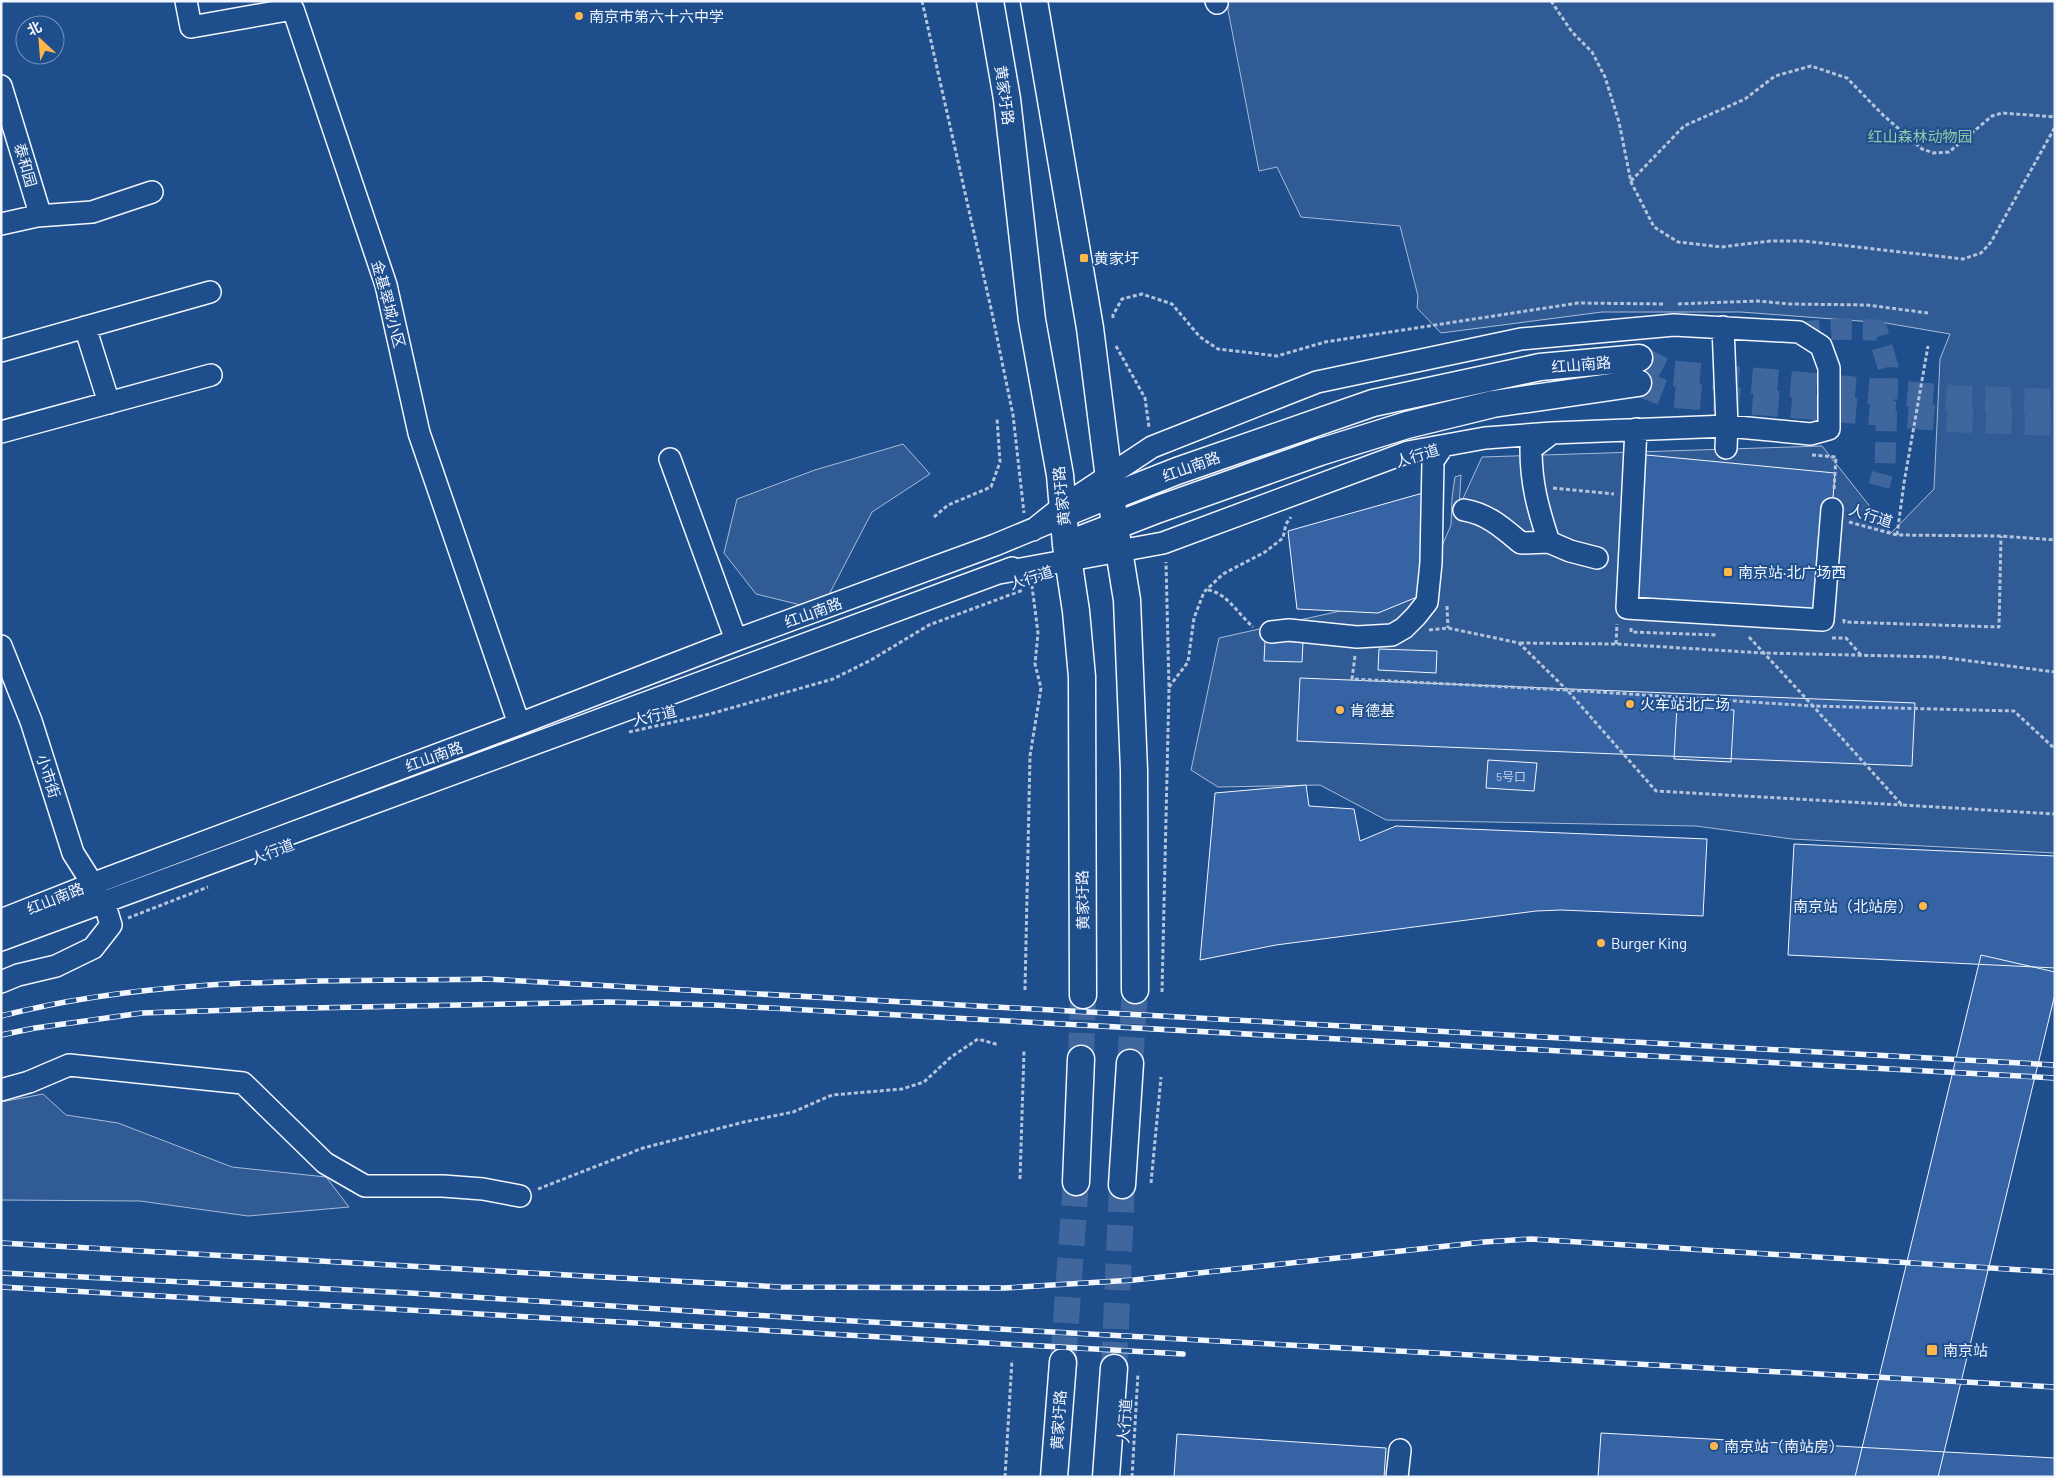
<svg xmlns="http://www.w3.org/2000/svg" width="2056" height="1478" viewBox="0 0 2056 1478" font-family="Barlow,'Noto Sans SC',sans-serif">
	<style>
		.built { fill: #305b95; stroke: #a8bbd7 }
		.building { fill: #3563a3; stroke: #f2f6ff }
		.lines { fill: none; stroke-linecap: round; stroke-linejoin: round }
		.minor-tunnel { stroke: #3f679d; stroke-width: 21; stroke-dasharray: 21 11; stroke-linecap: butt }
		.major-tunnel { stroke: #3f679d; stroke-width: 26; stroke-dasharray: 26 13; stroke-linecap: butt }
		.minor-casing { stroke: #f2f6ff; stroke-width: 24 }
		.major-casing { stroke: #f2f6ff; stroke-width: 29 }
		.path { stroke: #b3c4dc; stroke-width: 3; stroke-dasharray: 4 2.5; stroke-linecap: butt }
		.minor { stroke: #1f4e8c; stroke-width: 21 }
		.major { stroke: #1f4e8c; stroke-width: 26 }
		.rail-casing { stroke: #f2f6ff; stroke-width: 5.5 }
		.rail { stroke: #1f4e8c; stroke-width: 4; stroke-dasharray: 11; stroke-linecap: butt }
		.poi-dot { fill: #ffb74d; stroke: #1f4e8c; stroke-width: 2 }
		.labels { text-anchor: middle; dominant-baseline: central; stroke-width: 4; stroke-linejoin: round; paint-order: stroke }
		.number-label { font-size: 12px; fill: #c3d1e8 }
		.poi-label { font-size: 15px; fill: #f2f6ff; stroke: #1f4e8c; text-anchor: start }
		.street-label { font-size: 15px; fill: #f2f6ff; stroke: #1f4e8c }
		.park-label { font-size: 15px; fill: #97c8a6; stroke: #1f4e8c }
	</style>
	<rect width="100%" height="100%" fill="#1f4e8c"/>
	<!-- built -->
	<path class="built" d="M 1228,1 L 2055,1 L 2055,853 L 1792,839 L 1696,826 L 1386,820 L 1320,785 L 1218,787 L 1191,770 L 1219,638 L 1421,593 L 1442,499 L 1442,546 L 1451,525 L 1452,498 L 1455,477 L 1461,475 L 1459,507 L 1482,457 L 1822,446 L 1891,533 L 1934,489 L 1940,359 L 1950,334 L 1886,323 L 1741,312 L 1602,312 L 1441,333 L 1417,308 L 1418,296 L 1400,226 L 1301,217 L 1277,167 L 1259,171 L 1228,10 Z
		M 903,444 L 930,474 L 872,512 L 821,610 L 756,594 L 724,553 L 737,499 L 815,470 Z
		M 43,1094 L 66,1115 L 118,1123 L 232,1167 L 326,1177 L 349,1207 L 248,1216 L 140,1201 L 1,1200 L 1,1102 Z"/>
	<!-- building -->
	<path class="building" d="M 1636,454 L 1835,473 L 1823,620 L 1627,608 Z
		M 1430,491 L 1422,595 L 1378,613 L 1297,609 L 1288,531 Z
		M 1265,641 L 1303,642 L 1302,662 L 1264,661 Z
		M 1379,649 L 1437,651 L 1436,673 L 1378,670 Z
		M 1300,678 L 1915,703 L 1912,766 L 1297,741 Z
		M 1677,706 L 1734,710 L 1731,762 L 1674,759 Z
		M 1488,760 L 1537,763 L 1534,791 L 1486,788 Z
		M 1306,785 L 1309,806 L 1354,809 L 1360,841 L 1396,826 L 1707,839 L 1703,916 L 1561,910 L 1536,911 L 1276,945 L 1200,960 L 1215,793 Z
		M 1794,844 L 2055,856 L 2055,968 L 1788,955 Z
		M 1981,955 L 2055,972 L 2055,994 L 1938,1477 L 1855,1477 Z
		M 1601,1433 L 2055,1458 L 2055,1477 L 1598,1477 Z
		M 1177,1434 L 1386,1448 L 1384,1477 L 1174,1477 Z"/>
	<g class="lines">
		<!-- minor-tunnel -->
		<path class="minor-tunnel" d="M 1799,332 L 1837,329 L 1877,330 L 1888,367 L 1885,464 L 1879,486"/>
		<!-- major-tunnel -->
		<path class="major-tunnel" d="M 1639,358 L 1667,373 L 1951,398 L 2055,402
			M 1638,383 L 1667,394 L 1949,419 L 2055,423
			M 1081,1059 L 1083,995
			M 1130,1063 L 1135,990
			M 1063,1362 L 1076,1182
			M 1114,1368 L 1122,1185"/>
		<defs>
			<path id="minor" d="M 186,1 L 191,27 L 293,9 L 386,285 L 419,433 L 519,724
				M 1216,1 L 1217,3
				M 1,86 L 38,207 L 37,216
				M 1,224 L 37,216 L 92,212 L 152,192
				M 85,327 L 109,403
				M 1723,327 L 1727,426 L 1726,448
				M 1,351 L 210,292
				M 1636,429 L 1627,608 L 1823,620 L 1832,509
				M 1,432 L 211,375
				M 1552,433 L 1531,449 C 1531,484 1538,509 1549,542 L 1570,551 L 1597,558
				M 670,459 L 736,640
				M 1464,510 C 1488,514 1503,528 1521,543 L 1549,542
				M 999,573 L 1163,543 L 1408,452 L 1485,438 L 1552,433 L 1727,426 L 1811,434 L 1829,429 L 1829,368 L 1821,346 L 1799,332 L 1674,325 L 1521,339 L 1317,382 L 1152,447 L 1063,506 L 1033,530
				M 1271,632 L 1289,630 L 1357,637 L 1392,635 L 1404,628 L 1416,616 L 1427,602 L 1431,563 L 1433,461 L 1443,446
				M 1,646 L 31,721 L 73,853 L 104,902 L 111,925 L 93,948 L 56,966 L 18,975 L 1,982
				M 1,920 L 92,884 L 519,724 L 736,640 L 995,545 L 1111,497
				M 1,940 L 1012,568
				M 1,1090 L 29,1082 L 69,1065 L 243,1083 L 325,1163 L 365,1186 L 443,1186 L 483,1189 L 520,1196
				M 1397,1477 L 1400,1450"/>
			<path id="major" d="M 990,1 L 1007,99 L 1032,320 L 1060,475 L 1066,545 L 1076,611 L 1082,677 L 1083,995
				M 1034,1 L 1090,328 L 1115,526 L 1127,600 L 1134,770 L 1135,990
				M 1111,497 L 1177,471 L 1373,403 L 1540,367 L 1639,358
				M 1066,545 L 1159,509 L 1320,452 L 1407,425 L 1493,404 L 1638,383
				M 1076,1182 L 1081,1059
				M 1122,1185 L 1130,1063
				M 1054,1477 L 1063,1362
				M 1106,1477 L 1114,1368"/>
		</defs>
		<!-- minor casing -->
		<use href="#minor" class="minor-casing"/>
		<!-- major casing -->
		<use href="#major" class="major-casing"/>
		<!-- path -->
		<path class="path" d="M 922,1 L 992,313 L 1013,415 L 1024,513
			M 1551,1 L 1572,32 L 1592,52 L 1605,77 L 1619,122 L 1631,182 L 1654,227 L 1678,242 L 1721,247 L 1770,241 L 1804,241 L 1963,259 L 1981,253 L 1991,242 L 2055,127
			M 1631,181 L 1684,126 L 1745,99 L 1775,76 L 1811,66 L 1847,78 L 1883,115 L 1922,149 L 1934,153 L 1949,152 L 1992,116 L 2002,113 L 2055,117
			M 1678,304 L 1757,301 L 1790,304 L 1867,305 L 1928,313
			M 1113,318 L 1113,315 L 1122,299 L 1142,294 L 1172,304 L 1200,337 L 1218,349 L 1277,356 L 1325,342 L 1578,303 L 1665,304
			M 1116,346 L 1145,398 L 1149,427
			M 1812,455 L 1836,457 L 1834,490
			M 1553,488 L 1614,494
			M 934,517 L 948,505 L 991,487 L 1000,462 L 997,418
			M 1849,522 L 1897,535 L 2001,536 L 2055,540
			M 1897,535 L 1904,483 L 1928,346
			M 1208,590 C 1227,593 1239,615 1253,627
			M 1447,606 L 1448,628
			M 1844,619 L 1844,622 L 1999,627 L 2001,536
			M 1631,628 L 1631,632 L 1717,635
			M 1429,630 L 1448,628 L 1519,643 L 1567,690 L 1813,706 L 1902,805 L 2055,814
			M 1749,637 L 1813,706 L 2014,711 L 2055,749
			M 1832,638 L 1846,638 L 1861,655
			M 1520,643 L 1616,644 L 1763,653 L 1940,657 L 2055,672
			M 1616,644 L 1617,624
			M 1355,656 L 1352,679 L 1567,690 L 1656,791 L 1902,805
			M 1169,687 L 1188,662 L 1194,618 L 1204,592 L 1223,574 L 1265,552 L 1283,538 L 1286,524 L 1291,517
			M 629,732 L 710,714 L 833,679 L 871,660 L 929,625 L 1023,590
			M 128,918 L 208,887
			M 1025,990 L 1030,756 L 1041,688 L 1035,664 L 1038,633 L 1032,586
			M 1162,992 L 1169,688 L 1166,562
			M 1020,1179 L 1024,1051
			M 1151,1183 L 1161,1077
			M 538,1189 L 643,1148 L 744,1122 L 793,1112 L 832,1095 L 902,1089 L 924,1082 L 951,1057 L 978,1039 L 999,1045
			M 1005,1477 L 1012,1360
			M 1132,1477 L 1138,1373"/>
		<!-- minor -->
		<use href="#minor" class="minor"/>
		<!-- major -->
		<use href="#major" class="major"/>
		<defs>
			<path id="rail" d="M 1,1016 C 159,975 325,982 486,979 L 2055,1065
				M 1,1035 L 35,1028 L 142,1013 L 261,1009 L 609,1002 L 714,1005 L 2055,1078
				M 1,1243 L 780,1287 L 1004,1288 L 1134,1280 L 1484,1242 L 1531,1239 L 2055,1272
				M 1,1273 L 410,1293 L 816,1319 L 2055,1387
				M 1,1287 L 1183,1354"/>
		</defs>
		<!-- rail casing -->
		<use href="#rail" class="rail-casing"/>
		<!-- rail -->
		<use href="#rail" class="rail"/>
	</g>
	<!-- markers -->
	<g class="poi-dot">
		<circle cx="579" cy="16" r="5"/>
		<rect x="1079" y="253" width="10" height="10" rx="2.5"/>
		<rect x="1723" y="567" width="10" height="10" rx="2.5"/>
		<circle cx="1630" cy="704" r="5"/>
		<circle cx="1340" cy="710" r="5"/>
		<circle cx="1923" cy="906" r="5"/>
		<circle cx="1601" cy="943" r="5"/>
		<rect x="1926" y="1344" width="12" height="12" rx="2.5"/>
		<circle cx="1714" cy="1446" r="5"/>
	</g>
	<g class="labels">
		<!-- number labels -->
		<g class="number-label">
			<text x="1511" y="776">5号口</text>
		</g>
		<!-- poi labels -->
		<g class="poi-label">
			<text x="589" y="16">南京市第六十六中学</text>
			<text x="1094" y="258">黄家圩</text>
			<text x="1738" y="572">南京站·北广场西</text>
			<text x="1640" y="704">火车站北广场</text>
			<text x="1350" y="710">肯德基</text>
			<text x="1913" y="906" text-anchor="end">南京站（北站房）</text>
			<text x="1611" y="943">Burger King</text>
			<text x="1943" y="1350">南京站</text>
			<text x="1724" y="1446">南京站（南站房）</text>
		</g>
		<!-- street labels -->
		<g class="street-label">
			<text transform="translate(1005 95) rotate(82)">黄家圩路</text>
			<text transform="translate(26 165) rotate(74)">泰和园</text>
			<text transform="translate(389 304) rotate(75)">金基翠城小区</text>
			<text transform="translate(1581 364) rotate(-5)">红山南路</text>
			<text transform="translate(1417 455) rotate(-17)">人行道</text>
			<text transform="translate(1191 466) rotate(-20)">红山南路</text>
			<text transform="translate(1061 496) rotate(-96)">黄家圩路</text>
			<text transform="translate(1871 515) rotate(18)">人行道</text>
			<text transform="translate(1031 577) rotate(-18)">人行道</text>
			<text transform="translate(813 612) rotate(-20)">红山南路</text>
			<text transform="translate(654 715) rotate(-13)">人行道</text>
			<text transform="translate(434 756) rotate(-20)">红山南路</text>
			<text transform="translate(49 776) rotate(72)">小市街</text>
			<text transform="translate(272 851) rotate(-21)">人行道</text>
			<text transform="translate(55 898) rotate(-22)">红山南路</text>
			<text transform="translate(1082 900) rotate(-91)">黄家圩路</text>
			<text transform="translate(1058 1420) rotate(-86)">黄家圩路</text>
			<text transform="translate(1124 1421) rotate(-86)">人行道</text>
		</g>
		<!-- park labels -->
		<g class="park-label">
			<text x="1920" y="136">红山森林动物园</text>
		</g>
	</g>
	<!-- border -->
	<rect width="2056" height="1478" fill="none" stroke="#f2f6ff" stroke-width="5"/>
	<!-- north arrow -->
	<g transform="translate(40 40) rotate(334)"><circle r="24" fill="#1f4e8c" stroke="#7391ba"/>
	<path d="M0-4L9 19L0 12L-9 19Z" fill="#ffb74d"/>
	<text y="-8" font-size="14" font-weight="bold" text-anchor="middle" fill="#f2f6ff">北</text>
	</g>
</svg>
